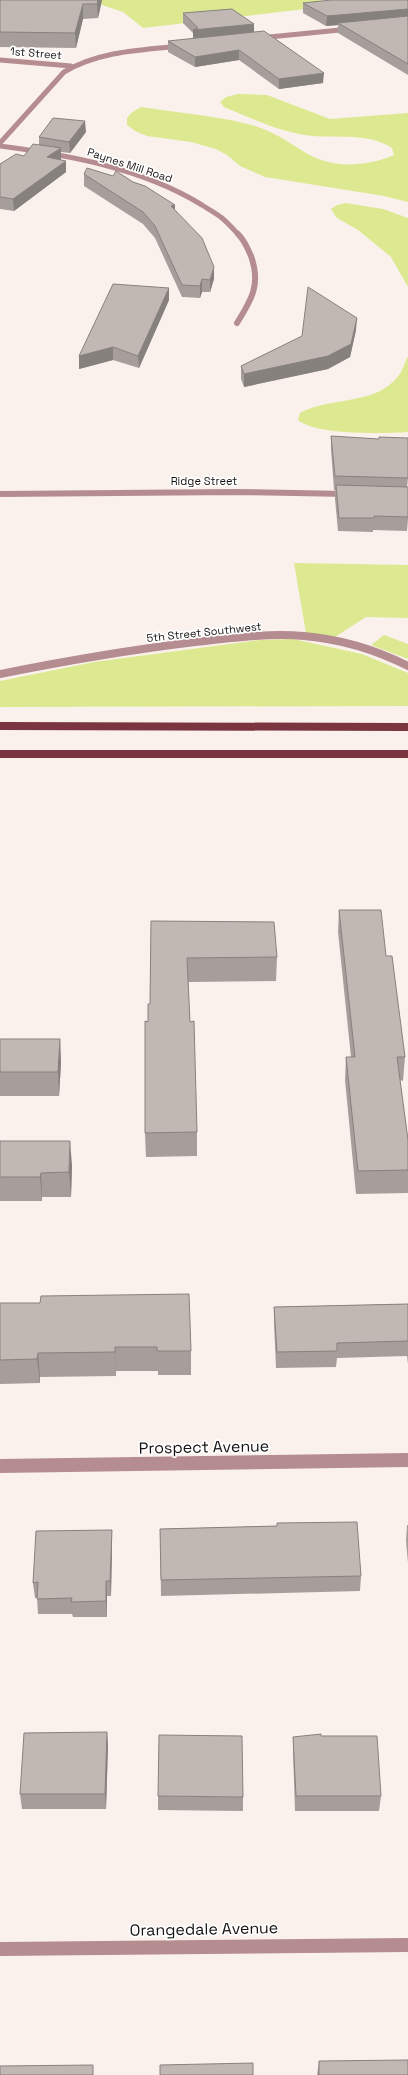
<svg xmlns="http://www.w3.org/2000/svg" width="408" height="2075" viewBox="0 0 408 2075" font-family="'Space Grotesk',sans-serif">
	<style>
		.green { fill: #dde990 }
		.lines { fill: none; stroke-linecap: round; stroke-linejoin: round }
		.minor-far3 { stroke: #b58c90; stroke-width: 5 }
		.minor-far2 { stroke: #b58c90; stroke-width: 6 }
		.minor-far1 { stroke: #b58c90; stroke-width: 8 }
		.minor { stroke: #b58c90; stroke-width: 14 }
		.major { stroke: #7a3541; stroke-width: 8 }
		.wall { fill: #a69e9b }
		.shaded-wall { fill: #87817e }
		.building { fill: #c1b8b4; stroke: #87817e }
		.labels { text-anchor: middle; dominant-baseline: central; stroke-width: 3.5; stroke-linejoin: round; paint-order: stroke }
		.far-street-label { font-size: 11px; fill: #171413; stroke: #fff }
		.near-street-label { font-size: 16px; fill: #171413; stroke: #fff }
	</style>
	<rect width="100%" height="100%" fill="#faf1ec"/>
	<!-- green -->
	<path class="green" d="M 0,0 L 321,0 L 331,6 L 143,28 L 123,12 L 99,4 Z
		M 238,94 L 267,95 L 330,119 L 408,113 L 408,202 L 384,196 L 265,177 L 240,166 L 227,155 L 216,149 L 191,142 L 147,136 L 135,131 L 127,125 L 127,118 L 131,113 L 141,107 C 177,113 224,116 258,127 C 276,133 290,143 306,153 C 334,169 365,167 394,155 L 392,148 C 365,130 329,141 299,134 C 273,129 249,117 224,107 L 220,102 L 226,97 Z
		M 346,203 L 383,209 L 408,218 L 408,287 L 391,257 L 358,230 L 337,218 L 331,209 L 337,205 Z
		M 408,356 L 408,432 C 384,434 315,435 298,420 L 300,413 C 331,396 377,406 399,375 C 403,370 405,362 408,356 Z
		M 294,563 L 408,565 L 408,618 L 366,617 L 335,637 L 306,633 Z
		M 384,635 L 408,644 L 408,659 L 371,645 Z
		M 293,639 L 362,654 L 408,673 L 408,706 L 0,707 L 0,681 L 94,662 L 260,640 Z"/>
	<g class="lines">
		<!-- minor-far3 -->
		<path class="minor-far3" d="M 259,38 L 350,29
			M 0,60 L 71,66
			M 0,143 L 64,72 C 100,51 141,50 181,46
			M 0,146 C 68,155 142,168 202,205 C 208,209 216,213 222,218 C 228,223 234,230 239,235"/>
		<!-- minor-far2 -->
		<path class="minor-far2" d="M 237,323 C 252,299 261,284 251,256 C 247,247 245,241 238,234
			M 0,494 L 235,492 L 348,494"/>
		<!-- minor-far1 -->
		<path class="minor-far1" d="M 0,674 C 65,661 129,650 195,642 C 231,638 267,633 304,636 C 340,639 376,650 408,666"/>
		<!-- minor -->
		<path class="minor" d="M 0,1466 L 408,1460
			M 0,1949 L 408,1945"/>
		<!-- major -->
		<path class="major" d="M 0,726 L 408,727
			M 0,754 L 408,754"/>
	</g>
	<!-- wall -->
	<path class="wall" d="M 0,0 L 102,0 L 98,18 L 83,19 L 76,48 L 0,47 Z
		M 408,0 L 408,75 L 338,33 L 338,25 L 326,26 L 303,13 L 303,3 Z
		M 183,13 L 254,32 L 323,83 L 279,89 L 239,60 L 195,67 L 168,52 L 168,41 L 193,39 L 193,33 L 183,23 Z
		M 86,132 L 70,153 L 61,152 L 61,160 L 66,172 L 14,211 L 0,209 L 0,164 L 24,156 L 39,145 L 39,137 Z
		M 84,174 L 133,182 L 175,205 L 175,210 L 214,279 L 210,292 L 202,292 L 200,298 L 182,297 L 155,238 L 143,224 L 84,186 Z
		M 169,288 L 169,300 L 139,368 L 113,360 L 79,369 L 79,356 Z
		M 356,330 L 350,357 L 328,369 L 244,387 L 241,379 L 241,366 Z
		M 331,436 L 408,478 L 407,487 L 408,487 L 408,519 L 407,531 L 373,530 L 373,532 L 338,531 L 335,499 L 335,490 L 334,490 L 331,449 Z
		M 339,910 L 386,956 L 405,1057 L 403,1081 L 400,1080 L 408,1140 L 408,1193 L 356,1194 L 345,1080 L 346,1057 L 351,1057 L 338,932 Z
		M 151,921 L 277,957 L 276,981 L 188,982 L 190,1022 L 197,1132 L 197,1156 L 146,1157 L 145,1133 L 148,1022 L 150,1004 Z
		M 0,1039 L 60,1039 L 61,1063 L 59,1096 L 0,1096 Z
		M 0,1141 L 72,1165 L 71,1197 L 42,1197 L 42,1201 L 0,1201 Z
		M 0,1303 L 191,1351 L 191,1375 L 158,1375 L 158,1371 L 116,1371 L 116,1376 L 40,1377 L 40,1383 L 0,1384 Z
		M 408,1304 L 408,1364 L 407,1356 L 337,1358 L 336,1367 L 276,1368 L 274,1323 L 274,1307 Z
		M 407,1525 L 408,1525 L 408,1563 L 406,1541 Z
		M 277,1526 L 361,1576 L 360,1591 L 161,1596 L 160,1529 Z
		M 112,1530 L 112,1545 L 111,1596 L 107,1596 L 107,1617 L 73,1617 L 72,1614 L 38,1614 L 37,1598 L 35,1598 L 33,1583 Z
		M 107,1732 L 108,1747 L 106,1809 L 22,1809 L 20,1794 Z
		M 293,1737 L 381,1796 L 379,1811 L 295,1811 L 293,1752 Z
		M 158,1796 L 243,1797 L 243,1811 L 158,1810 Z
		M 319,2061 L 408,2075 L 317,2075 Z"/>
	<!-- shaded-wall -->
	<path class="shaded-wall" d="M 98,0 L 102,0 L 98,18 L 97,4 Z
		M 83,4 L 83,19 L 76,48 L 75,33 Z
		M 408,9 L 408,19 L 338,23 L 338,25 L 326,26 L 327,16 Z
		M 254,24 L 254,34 L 193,40 L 193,30 Z
		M 239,50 L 239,60 L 195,67 L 195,57 Z
		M 324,73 L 323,83 L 279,89 L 279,79 Z
		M 85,121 L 86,132 L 70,153 L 69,142 Z
		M 61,148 L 61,160 L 47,157 Z
		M 66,161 L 66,172 L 14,211 L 13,199 Z
		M 175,205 L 175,216 L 171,206 Z
		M 214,267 L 214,279 L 210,292 L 210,280 Z
		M 202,279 L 202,292 L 200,298 L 200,286 Z
		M 169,288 L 169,300 L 139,368 L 138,356 Z
		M 357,318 L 356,330 L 350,357 L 328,369 L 244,387 L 244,374 Z
		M 113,347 L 113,360 L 79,369 L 79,356 Z
		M 60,1039 L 61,1063 L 59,1096 L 58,1072 Z
		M 70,1141 L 72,1165 L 71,1197 L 69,1172 Z
		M 41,1173 L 42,1197 L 42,1201 L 40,1177 Z
		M 115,1347 L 116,1371 L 116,1376 L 115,1352 Z
		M 38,1353 L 40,1377 L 40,1383 L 37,1359 Z
		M 112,1530 L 112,1545 L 111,1596 L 110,1581 Z
		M 106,1581 L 107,1596 L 107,1617 L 106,1601 Z
		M 107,1732 L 108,1747 L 106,1809 L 105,1794 Z"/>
	<!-- building -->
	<path class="building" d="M 0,0 L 98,0 L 97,4 L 83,4 L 75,33 L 0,32 Z
		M 331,0 L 408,0 L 408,9 L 327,16 L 303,3 Z
		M 232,9 L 254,24 L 193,30 L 198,28 L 183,13 Z
		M 408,16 L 408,64 L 338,23 Z
		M 264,31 L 324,73 L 279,79 L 239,50 L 195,57 L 168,41 Z
		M 53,118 L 85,121 L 69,142 L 39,137 Z
		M 33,144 L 61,148 L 47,157 L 66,161 L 13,199 L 0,197 L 0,164 L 16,154 L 24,156 Z
		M 87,168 L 113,176 L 116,171 L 133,182 L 145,186 L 175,205 L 171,206 L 202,238 L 214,267 L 210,280 L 202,279 L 200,286 L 182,285 L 155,226 L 143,212 L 84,174 Z
		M 113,284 L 169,288 L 138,356 L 113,347 L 79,356 Z
		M 308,287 L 357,318 L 351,344 L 328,356 L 244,374 L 241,366 L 302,336 Z
		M 331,436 L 379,439 L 379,437 L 408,438 L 408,478 L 335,476 Z
		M 336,485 L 408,487 L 408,517 L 374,516 L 374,518 L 339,518 Z
		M 339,910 L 381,910 L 386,956 L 392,956 L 405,1057 L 397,1057 L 408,1140 L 408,1170 L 358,1171 L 346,1057 L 355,1057 Z
		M 151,921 L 274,922 L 277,957 L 187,958 L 190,1022 L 194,1021 L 197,1132 L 145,1133 L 145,1021 L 148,1022 L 148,1004 L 150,1004 Z
		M 0,1039 L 60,1039 L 58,1072 L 0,1072 Z
		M 0,1141 L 70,1141 L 69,1172 L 41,1173 L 40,1177 L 0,1177 Z
		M 189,1294 L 191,1351 L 157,1351 L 157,1347 L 115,1347 L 115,1352 L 38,1353 L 37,1359 L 0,1360 L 0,1303 L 40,1303 L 41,1296 Z
		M 408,1304 L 408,1341 L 337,1343 L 337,1351 L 277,1352 L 274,1307 Z
		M 357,1522 L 361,1576 L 161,1580 L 160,1529 L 277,1526 L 277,1523 Z
		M 112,1530 L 110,1581 L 106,1581 L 106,1601 L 71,1602 L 72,1598 L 37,1599 L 38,1582 L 33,1583 L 36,1531 Z
		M 107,1732 L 105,1794 L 20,1794 L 24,1733 Z
		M 321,1734 L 321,1736 L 377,1736 L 381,1796 L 296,1796 L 293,1737 Z
		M 159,1735 L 242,1736 L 243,1797 L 158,1796 Z
		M 408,2060 L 408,2075 L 319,2075 L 319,2061 Z
		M 253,2063 L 253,2075 L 160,2075 L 160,2065 Z
		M 93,2065 L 93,2075 L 0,2075 L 0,2066 Z"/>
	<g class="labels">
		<!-- far-street labels -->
		<g class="far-street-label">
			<text transform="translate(36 53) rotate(5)">1st Street</text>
			<text transform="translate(130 165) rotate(18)">Paynes Mill Road</text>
			<text x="204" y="481">Ridge Street</text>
			<text transform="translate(204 632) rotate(-6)">5th Street Southwest</text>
		</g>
		<!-- near-street labels -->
		<g class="near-street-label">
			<text transform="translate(204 1447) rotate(-1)">Prospect Avenue</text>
			<text transform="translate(204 1929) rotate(-1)">Orangedale Avenue</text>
		</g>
	</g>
</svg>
